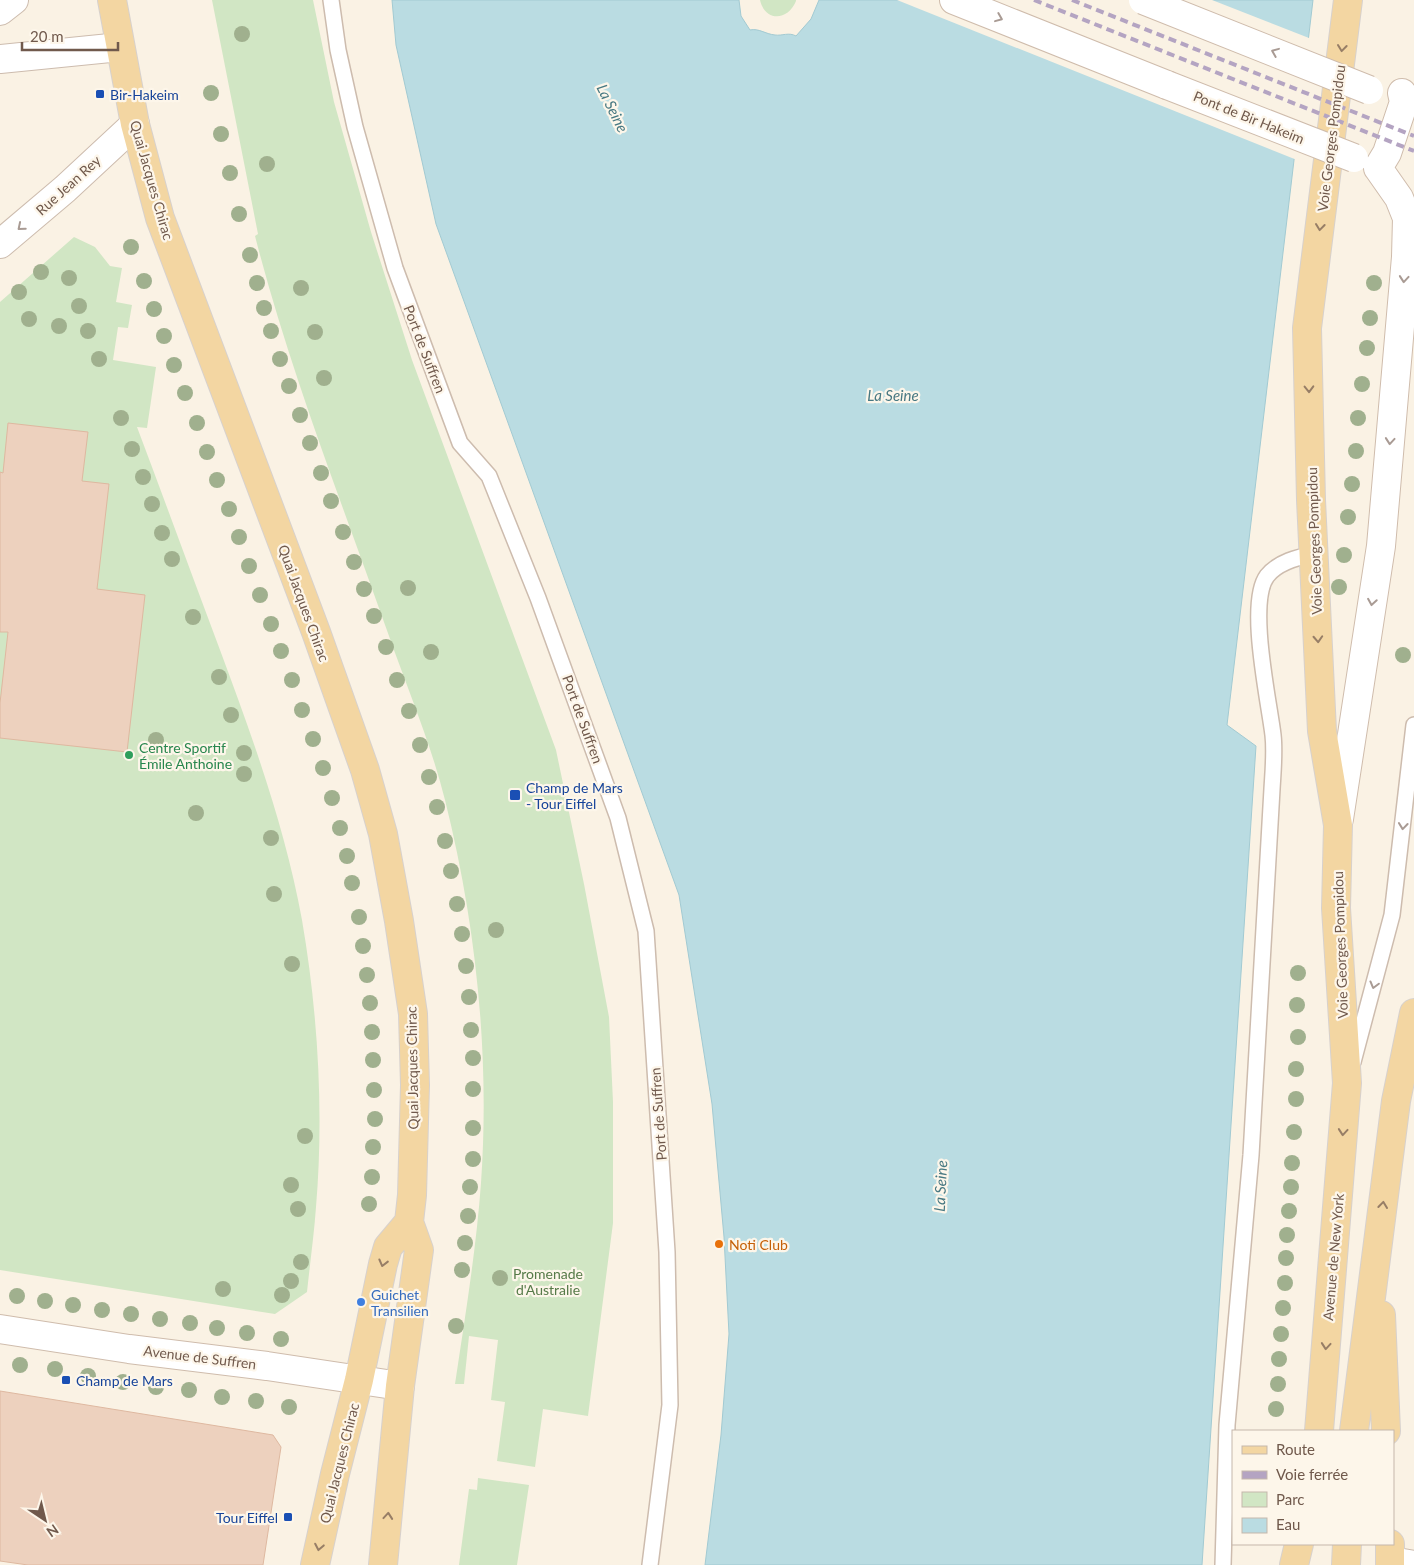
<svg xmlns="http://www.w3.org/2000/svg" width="1414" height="1565" viewBox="0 0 1414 1565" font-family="Lato,sans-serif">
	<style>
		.green { fill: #d1e6c4 }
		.water { fill: #badce2; stroke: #a2cad2 }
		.pier { fill: #faf2e4 }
		.building { fill: #edd1be; stroke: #deb8a0 }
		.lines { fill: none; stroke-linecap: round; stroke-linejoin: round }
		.lane-casing { stroke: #cdbcae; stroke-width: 18 }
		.street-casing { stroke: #cdbcae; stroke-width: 30 }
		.secondary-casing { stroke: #cfbcac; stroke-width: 30 }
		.primary-casing { stroke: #d7d1cd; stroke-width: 30 }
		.lane { stroke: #fff; stroke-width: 15 }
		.street { stroke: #fff; stroke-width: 28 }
		.secondary { stroke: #fff; stroke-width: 28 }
		.primary { stroke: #f3d6a2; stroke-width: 28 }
		.rail { stroke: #b4a4c2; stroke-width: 4; stroke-dasharray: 8 5; stroke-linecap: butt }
		.secondary-bridge-casing { stroke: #cfbcac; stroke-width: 30; stroke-linecap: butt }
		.secondary-bridge { stroke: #fff; stroke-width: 28 }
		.tree { fill: #a0b08e }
		.oneway { stroke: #a99b94 }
		.oneway2 { stroke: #977e66 }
		.transit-dot { fill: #1a4fb4; stroke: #fdf6ea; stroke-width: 2 }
		.leisure-dot { fill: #2e9e5b; stroke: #fdf6ea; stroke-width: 2 }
		.food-dot { fill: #e8710a; stroke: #fdf6ea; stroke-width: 2 }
		.shop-dot { fill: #3f7fe0; stroke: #fdf6ea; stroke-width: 2 }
		.labels { text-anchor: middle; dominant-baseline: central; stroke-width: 4.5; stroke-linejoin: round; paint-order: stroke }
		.transit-label { font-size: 14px; fill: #164399; stroke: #fdf6ea; text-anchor: start }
		.street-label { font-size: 14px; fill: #70594c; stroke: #fdf6ea }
		.leisure-label { font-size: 14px; fill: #27864d; stroke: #fdf6ea; text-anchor: start }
		.food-label { font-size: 14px; fill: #c56008; stroke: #fdf6ea; text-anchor: start }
		.park-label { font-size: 14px; fill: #567a48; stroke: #fdf6ea }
		.shop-label { font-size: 14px; fill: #366cbe; stroke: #fdf6ea; text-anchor: start }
		.water-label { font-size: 15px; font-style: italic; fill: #477882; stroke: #fdf6ea }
	</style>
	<rect width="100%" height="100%" fill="#faf2e4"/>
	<!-- green -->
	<path class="green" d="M 212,0 L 313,0 L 334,102 L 371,232 L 412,360 L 556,750 L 584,884 L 609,1017 L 613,1102 L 613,1223 L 588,1416 L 543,1409 L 535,1467 L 497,1461 L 505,1402 L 491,1400 L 498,1340 L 469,1336 L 464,1384 L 455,1384 C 465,1317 476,1251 481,1183 C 490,1055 476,924 445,800 C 431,744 408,690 389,636 C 342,503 290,372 255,236 L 258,234 Z
		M 760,0 L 796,0 L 796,1 C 788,21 765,22 760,0 Z
		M 74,237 L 95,247 L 110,266 L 122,268 L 116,302 L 132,305 L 128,328 L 118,327 L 113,360 L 156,367 L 147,428 L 137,427 C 165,501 192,576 220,650 C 253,739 285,827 302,920 C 318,1013 324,1113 316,1207 C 314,1235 310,1263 307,1292 L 275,1314 L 0,1270 L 0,302 Z
		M 478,1478 L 529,1485 L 517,1565 L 459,1565 L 469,1489 L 477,1490 Z"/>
	<!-- water -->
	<path class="water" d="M 392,0 L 739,0 L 741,16 L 750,30 C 759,28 765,34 775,35 C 782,36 789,32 796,36 L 811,19 L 819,0 L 1313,0 L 1227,725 L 1256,746 L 1202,1565 L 705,1565 L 721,1435 L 729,1334 L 724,1237 L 712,1104 L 679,895 L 436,224 L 396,45 Z"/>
	<!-- pier -->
	<path class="pier" d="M 897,0 L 1212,0 L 1309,38 L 1311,39 L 1297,160 Z"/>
	<!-- building -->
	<path class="building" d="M 8,423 L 88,432 L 82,481 L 109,484 L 97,589 L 145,595 L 127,752 L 0,738 L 0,703 L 8,632 L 0,632 L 0,472 L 3,473 Z
		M 0,1391 L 273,1435 L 281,1447 L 263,1565 L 28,1565 L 0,1561 Z"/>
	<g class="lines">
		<defs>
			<path id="lane" d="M 331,0 L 338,50 L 355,127 L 395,268 L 460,443 L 489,476 L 538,598 L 618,818 L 646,931 L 667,1252 L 670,1405 L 650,1565
				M 1353,1062 L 1392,915 L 1414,725
				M 1223,1565 L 1227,1425 L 1251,1155 L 1272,789 C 1273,771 1275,752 1273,735 C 1269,701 1247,603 1267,576 C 1278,562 1298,557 1314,554"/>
			<path id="street" d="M 0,11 L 14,0
				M 0,59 L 120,47
				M 0,244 L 65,189 L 135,124
				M 1391,1561 L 1414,1565"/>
			<path id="secondary" d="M 954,0 L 1167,85
				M 1378,168 L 1387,153 L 1404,102 L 1402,93
				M 1339,819 L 1381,546 L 1406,257 L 1407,218 L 1399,198 L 1378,168
				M 0,1329 L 129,1349 L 267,1366 L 400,1386"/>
			<path id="primary" d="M 112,0 L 135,124 L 160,218 L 316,632 L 365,770 L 383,834 L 399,921 L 413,1014 L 415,1085 L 412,1195 L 409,1222 L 419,1250 L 400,1386 L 383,1565
				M 1381,1315 L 1386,1431
				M 1319,1431 L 1347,1083 L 1336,908 L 1338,825 L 1322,731 L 1311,500 L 1307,328 L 1348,0
				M 1354,1431 L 1396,1101 L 1414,1013
				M 1390,1544 L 1390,1565
				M 315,1565 L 335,1474 L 359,1380 L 383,1264 L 388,1247 L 409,1222
				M 1294,1565 L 1299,1544
				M 1346,1565 L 1347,1544"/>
		</defs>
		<!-- lane casing -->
		<use href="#lane" class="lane-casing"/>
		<!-- street casing -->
		<use href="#street" class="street-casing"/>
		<!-- secondary casing -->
		<use href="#secondary" class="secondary-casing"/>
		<!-- primary casing -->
		<use href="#primary" class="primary-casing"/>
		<!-- lane -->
		<use href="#lane" class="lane"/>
		<!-- street -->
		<use href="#street" class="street"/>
		<!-- secondary -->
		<use href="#secondary" class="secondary"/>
		<!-- primary -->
		<use href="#primary" class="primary"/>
		<!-- rail -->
		<path class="rail" d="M 1034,0 L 1414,151
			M 1072,0 L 1414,136"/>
		<defs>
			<path id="secondary-bridge" d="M 1143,0 L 1369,90
				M 1167,85 L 1354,158"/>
		</defs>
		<!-- secondary-bridge casing -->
		<use href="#secondary-bridge" class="secondary-bridge-casing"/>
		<!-- secondary-bridge -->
		<use href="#secondary-bridge" class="secondary-bridge"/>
	</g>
	<!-- trees -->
	<g class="tree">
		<circle cx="242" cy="34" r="8"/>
		<circle cx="211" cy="93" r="8"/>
		<circle cx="221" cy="134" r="8"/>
		<circle cx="267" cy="164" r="8"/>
		<circle cx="230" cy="173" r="8"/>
		<circle cx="239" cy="214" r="8"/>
		<circle cx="131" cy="247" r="8"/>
		<circle cx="250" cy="255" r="8"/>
		<circle cx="41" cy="272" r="8"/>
		<circle cx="69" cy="278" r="8"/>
		<circle cx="144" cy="281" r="8"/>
		<circle cx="257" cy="283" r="8"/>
		<circle cx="1374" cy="283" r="8"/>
		<circle cx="301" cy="288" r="8"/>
		<circle cx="19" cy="292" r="8"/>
		<circle cx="79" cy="306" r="8"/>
		<circle cx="264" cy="308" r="8"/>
		<circle cx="154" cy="309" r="8"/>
		<circle cx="1370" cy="318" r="8"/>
		<circle cx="29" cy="319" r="8"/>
		<circle cx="59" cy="326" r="8"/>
		<circle cx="88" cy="331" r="8"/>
		<circle cx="271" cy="331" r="8"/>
		<circle cx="315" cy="332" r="8"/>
		<circle cx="164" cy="336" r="8"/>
		<circle cx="1367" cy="348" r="8"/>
		<circle cx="99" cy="359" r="8"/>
		<circle cx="280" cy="359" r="8"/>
		<circle cx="174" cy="365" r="8"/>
		<circle cx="324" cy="378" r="8"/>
		<circle cx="1362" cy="384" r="8"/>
		<circle cx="289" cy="386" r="8"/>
		<circle cx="185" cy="393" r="8"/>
		<circle cx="300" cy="415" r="8"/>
		<circle cx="121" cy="418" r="8"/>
		<circle cx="1358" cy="418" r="8"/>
		<circle cx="197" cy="423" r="8"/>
		<circle cx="310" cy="443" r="8"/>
		<circle cx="132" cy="449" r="8"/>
		<circle cx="1356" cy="451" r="8"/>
		<circle cx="207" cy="452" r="8"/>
		<circle cx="321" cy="473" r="8"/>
		<circle cx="143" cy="477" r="8"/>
		<circle cx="217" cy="480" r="8"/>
		<circle cx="1352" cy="484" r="8"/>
		<circle cx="331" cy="501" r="8"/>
		<circle cx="152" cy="504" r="8"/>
		<circle cx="229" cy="509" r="8"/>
		<circle cx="1348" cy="517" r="8"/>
		<circle cx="343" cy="532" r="8"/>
		<circle cx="162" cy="533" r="8"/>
		<circle cx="239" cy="537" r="8"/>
		<circle cx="1344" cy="555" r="8"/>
		<circle cx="172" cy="559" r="8"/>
		<circle cx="354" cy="562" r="8"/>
		<circle cx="249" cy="566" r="8"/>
		<circle cx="1339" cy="587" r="8"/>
		<circle cx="408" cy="588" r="8"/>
		<circle cx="364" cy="589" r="8"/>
		<circle cx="260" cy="595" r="8"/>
		<circle cx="374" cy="616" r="8"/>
		<circle cx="193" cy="617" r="8"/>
		<circle cx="271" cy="624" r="8"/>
		<circle cx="386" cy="647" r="8"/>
		<circle cx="281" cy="651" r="8"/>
		<circle cx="431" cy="652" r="8"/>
		<circle cx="1403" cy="655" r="8"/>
		<circle cx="219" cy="677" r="8"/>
		<circle cx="292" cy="680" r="8"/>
		<circle cx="397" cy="680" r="8"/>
		<circle cx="302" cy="710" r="8"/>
		<circle cx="409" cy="711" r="8"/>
		<circle cx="231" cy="715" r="8"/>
		<circle cx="313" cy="739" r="8"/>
		<circle cx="156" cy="740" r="8"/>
		<circle cx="420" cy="745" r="8"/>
		<circle cx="244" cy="753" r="8"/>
		<circle cx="323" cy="768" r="8"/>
		<circle cx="244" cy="774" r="8"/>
		<circle cx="429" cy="777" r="8"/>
		<circle cx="332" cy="798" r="8"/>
		<circle cx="437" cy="807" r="8"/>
		<circle cx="196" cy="813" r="8"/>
		<circle cx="340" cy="828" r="8"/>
		<circle cx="271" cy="838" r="8"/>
		<circle cx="445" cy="841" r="8"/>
		<circle cx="347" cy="856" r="8"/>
		<circle cx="451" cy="871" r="8"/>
		<circle cx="352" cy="883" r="8"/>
		<circle cx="274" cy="894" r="8"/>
		<circle cx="457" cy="904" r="8"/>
		<circle cx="359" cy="917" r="8"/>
		<circle cx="496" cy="930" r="8"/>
		<circle cx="462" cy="934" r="8"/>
		<circle cx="363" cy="946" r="8"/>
		<circle cx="292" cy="964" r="8"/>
		<circle cx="466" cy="966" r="8"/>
		<circle cx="1298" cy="973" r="8"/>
		<circle cx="367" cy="975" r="8"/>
		<circle cx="469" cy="997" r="8"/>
		<circle cx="370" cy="1003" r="8"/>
		<circle cx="1297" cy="1005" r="8"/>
		<circle cx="471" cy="1030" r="8"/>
		<circle cx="372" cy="1032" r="8"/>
		<circle cx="1298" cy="1037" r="8"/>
		<circle cx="473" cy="1058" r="8"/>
		<circle cx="373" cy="1060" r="8"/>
		<circle cx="1296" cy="1069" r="8"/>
		<circle cx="473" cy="1089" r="8"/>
		<circle cx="374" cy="1090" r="8"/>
		<circle cx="1296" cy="1099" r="8"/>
		<circle cx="375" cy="1119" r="8"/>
		<circle cx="473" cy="1128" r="8"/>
		<circle cx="1294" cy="1132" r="8"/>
		<circle cx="305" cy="1136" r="8"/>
		<circle cx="373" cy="1147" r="8"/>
		<circle cx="473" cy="1159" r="8"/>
		<circle cx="1292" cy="1163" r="8"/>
		<circle cx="372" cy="1177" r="8"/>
		<circle cx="291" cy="1185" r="8"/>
		<circle cx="470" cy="1187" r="8"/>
		<circle cx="1291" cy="1187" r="8"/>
		<circle cx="369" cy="1204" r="8"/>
		<circle cx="298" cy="1209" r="8"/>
		<circle cx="1289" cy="1211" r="8"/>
		<circle cx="468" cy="1216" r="8"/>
		<circle cx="1287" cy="1235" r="8"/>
		<circle cx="465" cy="1243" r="8"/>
		<circle cx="1286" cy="1258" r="8"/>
		<circle cx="301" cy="1262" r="8"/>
		<circle cx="462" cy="1270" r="8"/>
		<circle cx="500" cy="1278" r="8"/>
		<circle cx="291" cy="1281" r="8"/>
		<circle cx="1285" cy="1283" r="8"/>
		<circle cx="223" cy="1289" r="8"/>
		<circle cx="282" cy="1295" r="8"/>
		<circle cx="17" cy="1296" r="8"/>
		<circle cx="45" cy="1301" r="8"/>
		<circle cx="73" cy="1305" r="8"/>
		<circle cx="1283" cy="1308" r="8"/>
		<circle cx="102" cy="1310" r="8"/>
		<circle cx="131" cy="1314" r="8"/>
		<circle cx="160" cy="1319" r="8"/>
		<circle cx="190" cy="1323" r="8"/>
		<circle cx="456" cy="1326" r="8"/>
		<circle cx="217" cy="1328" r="8"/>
		<circle cx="247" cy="1333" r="8"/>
		<circle cx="1281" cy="1334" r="8"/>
		<circle cx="281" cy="1339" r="8"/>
		<circle cx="1279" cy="1359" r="8"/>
		<circle cx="20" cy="1365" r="8"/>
		<circle cx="55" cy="1369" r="8"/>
		<circle cx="88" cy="1376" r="8"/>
		<circle cx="123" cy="1382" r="8"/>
		<circle cx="1278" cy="1384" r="8"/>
		<circle cx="156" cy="1387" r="8"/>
		<circle cx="189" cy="1390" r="8"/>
		<circle cx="222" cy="1397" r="8"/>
		<circle cx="256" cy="1401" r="8"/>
		<circle cx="289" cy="1407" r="8"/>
		<circle cx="1276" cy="1409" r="8"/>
	</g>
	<!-- one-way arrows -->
	<defs><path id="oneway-chevron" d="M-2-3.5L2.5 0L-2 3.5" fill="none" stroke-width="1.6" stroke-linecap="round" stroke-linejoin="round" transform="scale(1.25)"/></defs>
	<g class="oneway">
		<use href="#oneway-chevron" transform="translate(999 18) rotate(22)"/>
		<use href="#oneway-chevron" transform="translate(1275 52) rotate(-158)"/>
		<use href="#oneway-chevron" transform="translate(21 227) rotate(140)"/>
		<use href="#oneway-chevron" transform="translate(1404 279) rotate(95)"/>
		<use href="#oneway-chevron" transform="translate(1390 441) rotate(95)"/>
		<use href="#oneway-chevron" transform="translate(1372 602) rotate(99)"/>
		<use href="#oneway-chevron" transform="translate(1403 826) rotate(96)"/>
		<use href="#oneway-chevron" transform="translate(1374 985) rotate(105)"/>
	</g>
	<g class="oneway2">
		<use href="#oneway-chevron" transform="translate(1342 48) rotate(97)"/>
		<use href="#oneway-chevron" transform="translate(1320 227) rotate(97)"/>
		<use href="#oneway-chevron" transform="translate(1309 389) rotate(89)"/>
		<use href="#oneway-chevron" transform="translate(1318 639) rotate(87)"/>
		<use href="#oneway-chevron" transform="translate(1343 1132) rotate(95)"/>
		<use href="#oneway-chevron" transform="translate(1383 1205) rotate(-83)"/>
		<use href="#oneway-chevron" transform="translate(383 1263) rotate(104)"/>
		<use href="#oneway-chevron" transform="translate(1326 1346) rotate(95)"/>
		<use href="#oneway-chevron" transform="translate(388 1516) rotate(-85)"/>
		<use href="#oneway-chevron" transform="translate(319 1547) rotate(101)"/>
	</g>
	<!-- markers -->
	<g class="transit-dot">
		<rect x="95" y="89" width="10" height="10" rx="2.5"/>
		<rect x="509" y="789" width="12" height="12" rx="2.5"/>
		<rect x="61" y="1375" width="10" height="10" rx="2.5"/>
		<rect x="283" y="1512" width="10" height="10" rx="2.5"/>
	</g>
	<circle class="leisure-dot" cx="129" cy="755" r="5"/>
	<circle class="food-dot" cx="719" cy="1244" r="5"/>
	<circle class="shop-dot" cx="361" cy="1302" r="5"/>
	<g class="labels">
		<!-- transit labels -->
		<g class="transit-label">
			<text x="110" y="94">Bir-Hakeim</text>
			<text x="526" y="787">Champ de Mars<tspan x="526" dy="16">- Tour Eiffel</tspan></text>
			<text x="76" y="1380">Champ de Mars</text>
			<text x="278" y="1517" text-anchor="end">Tour Eiffel</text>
		</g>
		<!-- street labels -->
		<g class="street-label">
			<text transform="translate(1249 117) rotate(22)">Pont de Bir Hakeim</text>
			<text transform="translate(1331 138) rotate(-83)">Voie Georges Pompidou</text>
			<text transform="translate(152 180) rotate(74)">Quai Jacques Chirac</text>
			<text transform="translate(68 185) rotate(-42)">Rue Jean Rey</text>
			<text transform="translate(425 349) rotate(69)">Port de Suffren</text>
			<text transform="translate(1314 541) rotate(-92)">Voie Georges Pompidou</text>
			<text transform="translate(304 603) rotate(70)">Quai Jacques Chirac</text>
			<text transform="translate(583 719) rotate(70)">Port de Suffren</text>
			<text transform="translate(1340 945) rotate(-92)">Voie Georges Pompidou</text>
			<text transform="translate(412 1068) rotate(-91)">Quai Jacques Chirac</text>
			<text transform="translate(658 1114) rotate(-94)">Port de Suffren</text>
			<text transform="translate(1333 1257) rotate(-85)">Avenue de New York</text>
			<text transform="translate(200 1357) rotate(7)">Avenue de Suffren</text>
			<text transform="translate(339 1463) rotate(-76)">Quai Jacques Chirac</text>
		</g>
		<!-- leisure labels -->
		<g class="leisure-label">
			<text x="139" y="747">Centre Sportif<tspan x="139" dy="16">Émile Anthoine</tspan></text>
		</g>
		<!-- food labels -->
		<g class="food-label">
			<text x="729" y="1244">Noti Club</text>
		</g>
		<!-- park labels -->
		<g class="park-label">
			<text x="548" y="1273">Promenade<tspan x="548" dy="16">d'Australie</tspan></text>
		</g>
		<!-- shop labels -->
		<g class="shop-label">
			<text x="371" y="1294">Guichet<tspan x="371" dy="16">Transilien</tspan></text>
		</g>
		<!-- water labels -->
		<g class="water-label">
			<text transform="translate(613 108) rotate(64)">La Seine</text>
			<text x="893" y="395">La Seine</text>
			<text transform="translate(940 1186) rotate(-87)">La Seine</text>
		</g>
	</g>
	<!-- legend -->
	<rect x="1232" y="1430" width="162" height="115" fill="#fdf6ea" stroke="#c5b7ab"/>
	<rect x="1242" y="1446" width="25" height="8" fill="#f3d6a2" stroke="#c5b7ab"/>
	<text x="1276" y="1455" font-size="15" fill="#70594c">Route</text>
	<rect x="1242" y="1471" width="25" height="8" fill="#b4a4c2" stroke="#c5b7ab"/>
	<text x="1276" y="1480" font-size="15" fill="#70594c">Voie ferrée</text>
	<rect x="1242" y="1492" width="25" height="15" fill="#d1e6c4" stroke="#c5b7ab"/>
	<text x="1276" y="1505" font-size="15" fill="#70594c">Parc</text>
	<rect x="1242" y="1518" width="25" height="15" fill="#badce2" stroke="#c5b7ab"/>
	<text x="1276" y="1530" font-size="15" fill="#70594c">Eau</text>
	<!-- north arrow -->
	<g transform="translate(45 1520) rotate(145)" stroke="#fdf6ea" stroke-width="4" paint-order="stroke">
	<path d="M0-4L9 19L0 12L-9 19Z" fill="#70594c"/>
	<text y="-8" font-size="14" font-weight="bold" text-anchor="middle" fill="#70594c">N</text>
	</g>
	<!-- scale -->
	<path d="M22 42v8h96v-8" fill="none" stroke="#70594c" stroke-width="2.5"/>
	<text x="30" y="42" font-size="15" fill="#70594c" stroke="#fdf6ea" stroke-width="4" paint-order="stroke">20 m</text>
</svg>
